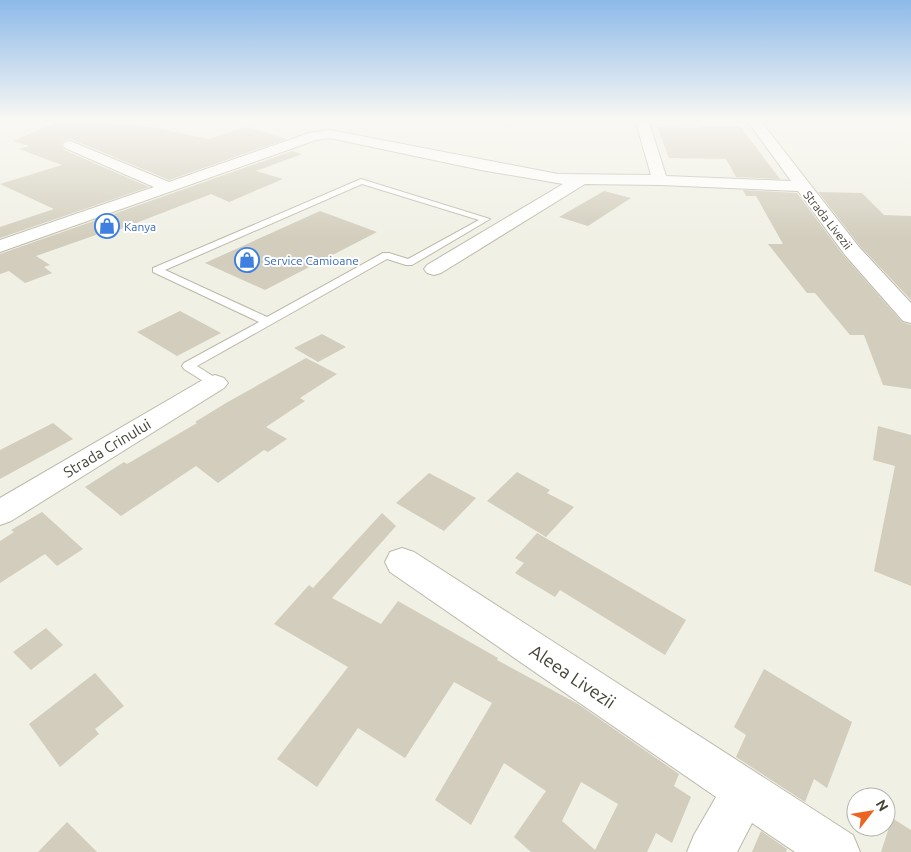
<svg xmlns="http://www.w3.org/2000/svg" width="911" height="852" viewBox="0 0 911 852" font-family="Ubuntu,sans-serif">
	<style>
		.building { fill: #d2cdbc; fill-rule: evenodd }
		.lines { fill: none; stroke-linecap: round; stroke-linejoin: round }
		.service-casing { stroke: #bcb9a9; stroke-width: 2 }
		.minor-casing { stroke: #bcb9a9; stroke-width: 2 }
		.service { fill: #fff; fill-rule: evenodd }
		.minor { fill: #fff; fill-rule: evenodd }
		.labels { text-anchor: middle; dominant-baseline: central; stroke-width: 4; stroke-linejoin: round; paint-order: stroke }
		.far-street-label { font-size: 12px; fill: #444135; stroke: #fff }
		.far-shop-label { font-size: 12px; fill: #366cbe; stroke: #fff; text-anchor: start }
		.street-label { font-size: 15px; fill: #444135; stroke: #fff }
		.near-street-label { font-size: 18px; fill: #444135; stroke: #fff }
	</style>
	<rect width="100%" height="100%" fill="#f1f0e5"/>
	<!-- building -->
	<path class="building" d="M 63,119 L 157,128 L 208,139 L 246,127 L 287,139 L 169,180 L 71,139 L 65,140 L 61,144 L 64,150 L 149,187 L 0,238 L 0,227 L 54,209 L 0,184 L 62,165 L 19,149 L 29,146 L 13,141 Z
		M 701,126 L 740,126 L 780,179 L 736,177 L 726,159 L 669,158 L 657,127 L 703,128 Z
		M 292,151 L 302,154 L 256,171 L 283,179 L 229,202 L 211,194 L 113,232 L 110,230 L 36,256 L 50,265 L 44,267 L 52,273 L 25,283 L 9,271 L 0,274 L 0,254 Z
		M 743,190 L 797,193 L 844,256 L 902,322 L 911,325 L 911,389 L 883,385 L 864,335 L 850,335 L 815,293 L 807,293 L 768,244 L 783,244 L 756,196 L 746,196 Z
		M 604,191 L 631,198 L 588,226 L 559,217 Z
		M 818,192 L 862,193 L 884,215 L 911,216 L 911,300 L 860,246 Z
		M 320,211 L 377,232 L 265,290 L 205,263 Z
		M 180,311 L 221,333 L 177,356 L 137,332 Z
		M 322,334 L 346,347 L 318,362 L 294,348 Z
		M 306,358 L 337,374 L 300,398 L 305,401 L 266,427 L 287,439 L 268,452 L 264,450 L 218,483 L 196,466 L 121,516 L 85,487 L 124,462 L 127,464 L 197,423 L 195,422 L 226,403 Z
		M 53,423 L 73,439 L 0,479 L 0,450 Z
		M 878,426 L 911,435 L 911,586 L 874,571 L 895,466 L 873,460 Z
		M 517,472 L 550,490 L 547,493 L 574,507 L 546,537 L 487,501 Z
		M 429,473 L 476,498 L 444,531 L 396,503 Z
		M 42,512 L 83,549 L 57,566 L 45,554 L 0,583 L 0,541 L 14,532 L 11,530 Z
		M 382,513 L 396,526 L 332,598 L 381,624 L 398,601 L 498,658 L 497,660 L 578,704 L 679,774 L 674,786 L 691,797 L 672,843 L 656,833 L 647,852 L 531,852 L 514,837 L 546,791 L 504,763 L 471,825 L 435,800 L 492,703 L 454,682 L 405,758 L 358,728 L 317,787 L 277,759 L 348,667 L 274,624 L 309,585 L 313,588 ZM 581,782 L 618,804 L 595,850 L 562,821 Z
		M 537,533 L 686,620 L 665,655 L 560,590 L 555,597 L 515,573 L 524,563 L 515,558 Z
		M 46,628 L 63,645 L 31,670 L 13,652 Z
		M 764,669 L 852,722 L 827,788 L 814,779 L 805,802 L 736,757 L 746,735 L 734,727 Z
		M 95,673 L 124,706 L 95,729 L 99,734 L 60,767 L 29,724 Z
		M 892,818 L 911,830 L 911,852 L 881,852 Z
		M 67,822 L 97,852 L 38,852 Z
		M 761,831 L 787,849 L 786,852 L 752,852 Z"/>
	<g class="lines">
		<defs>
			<path id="service" d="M 361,179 L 490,219 L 412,265 L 406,265 L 387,259 L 197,366 L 219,380 L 221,383 L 219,386 L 211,386 L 184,369 L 182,366 L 184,363 L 259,322 L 153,272 L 153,268 ZM 362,184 L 479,220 L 408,259 L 389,253 L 383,253 L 267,317 L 165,270 Z"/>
			<path id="minor" d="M 635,119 L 648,119 L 666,176 L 791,181 L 746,119 L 759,119 L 859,247 L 911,303 L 911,323 L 903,321 L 845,255 L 798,191 L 660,185 L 585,184 L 441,273 L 434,275 L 427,273 L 424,269 L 427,265 L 563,184 L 481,170 L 330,138 L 316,140 L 0,252 L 0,240 L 154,187 L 65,148 L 63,145 L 65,142 L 70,141 L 169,182 L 309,133 L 330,130 L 558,174 L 651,175 Z
				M 215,375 L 224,378 L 228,383 L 224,388 L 11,521 L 0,525 L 0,498 L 206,378 Z
				M 402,548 L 414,552 L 853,835 L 860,852 L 795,852 L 752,823 L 737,852 L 687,852 L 694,835 L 716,797 L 390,572 L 385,562 L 390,552 Z"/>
		</defs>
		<!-- service casing -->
		<use href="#service" class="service-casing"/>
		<!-- minor casing -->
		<use href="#minor" class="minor-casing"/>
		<!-- service -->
		<use href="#service" class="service"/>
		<!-- minor -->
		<use href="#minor" class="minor"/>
	</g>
	<!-- sky -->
	<linearGradient id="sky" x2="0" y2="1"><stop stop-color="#8dbae9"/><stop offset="0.5" stop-color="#f9f8f3"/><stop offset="1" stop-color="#f9f8f3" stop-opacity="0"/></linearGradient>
	<rect width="911" height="239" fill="url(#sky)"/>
	<!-- icons -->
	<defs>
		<symbol id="shop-ring" viewBox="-11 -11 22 22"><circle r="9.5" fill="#fff" stroke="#3f7fe0" stroke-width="1.5"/><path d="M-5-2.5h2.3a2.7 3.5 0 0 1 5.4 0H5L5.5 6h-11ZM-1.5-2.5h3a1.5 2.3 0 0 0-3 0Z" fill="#3f7fe0"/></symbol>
	</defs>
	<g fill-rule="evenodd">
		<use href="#shop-ring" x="93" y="212" width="28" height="28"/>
		<use href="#shop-ring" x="233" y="246" width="28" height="28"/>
	</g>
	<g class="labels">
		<!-- far-street labels -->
		<g class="far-street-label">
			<text transform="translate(828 220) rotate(52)">Strada Livezii</text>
		</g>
		<!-- far-shop labels -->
		<g class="far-shop-label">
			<text x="124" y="226">Kanya</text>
			<text x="264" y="260">Service Camioane</text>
		</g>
		<!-- street labels -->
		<g class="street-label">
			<text transform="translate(107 448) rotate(-31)">Strada Crinului</text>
		</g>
		<!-- near-street labels -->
		<g class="near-street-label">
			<text transform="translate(573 676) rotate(34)">Aleea Livezii</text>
		</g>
	</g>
	<!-- north arrow -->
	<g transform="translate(871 812) rotate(59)"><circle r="24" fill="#ffffff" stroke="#b4b3ae"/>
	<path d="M0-4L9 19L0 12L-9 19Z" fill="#ec6422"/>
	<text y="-8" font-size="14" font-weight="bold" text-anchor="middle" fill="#444135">N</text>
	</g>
</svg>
